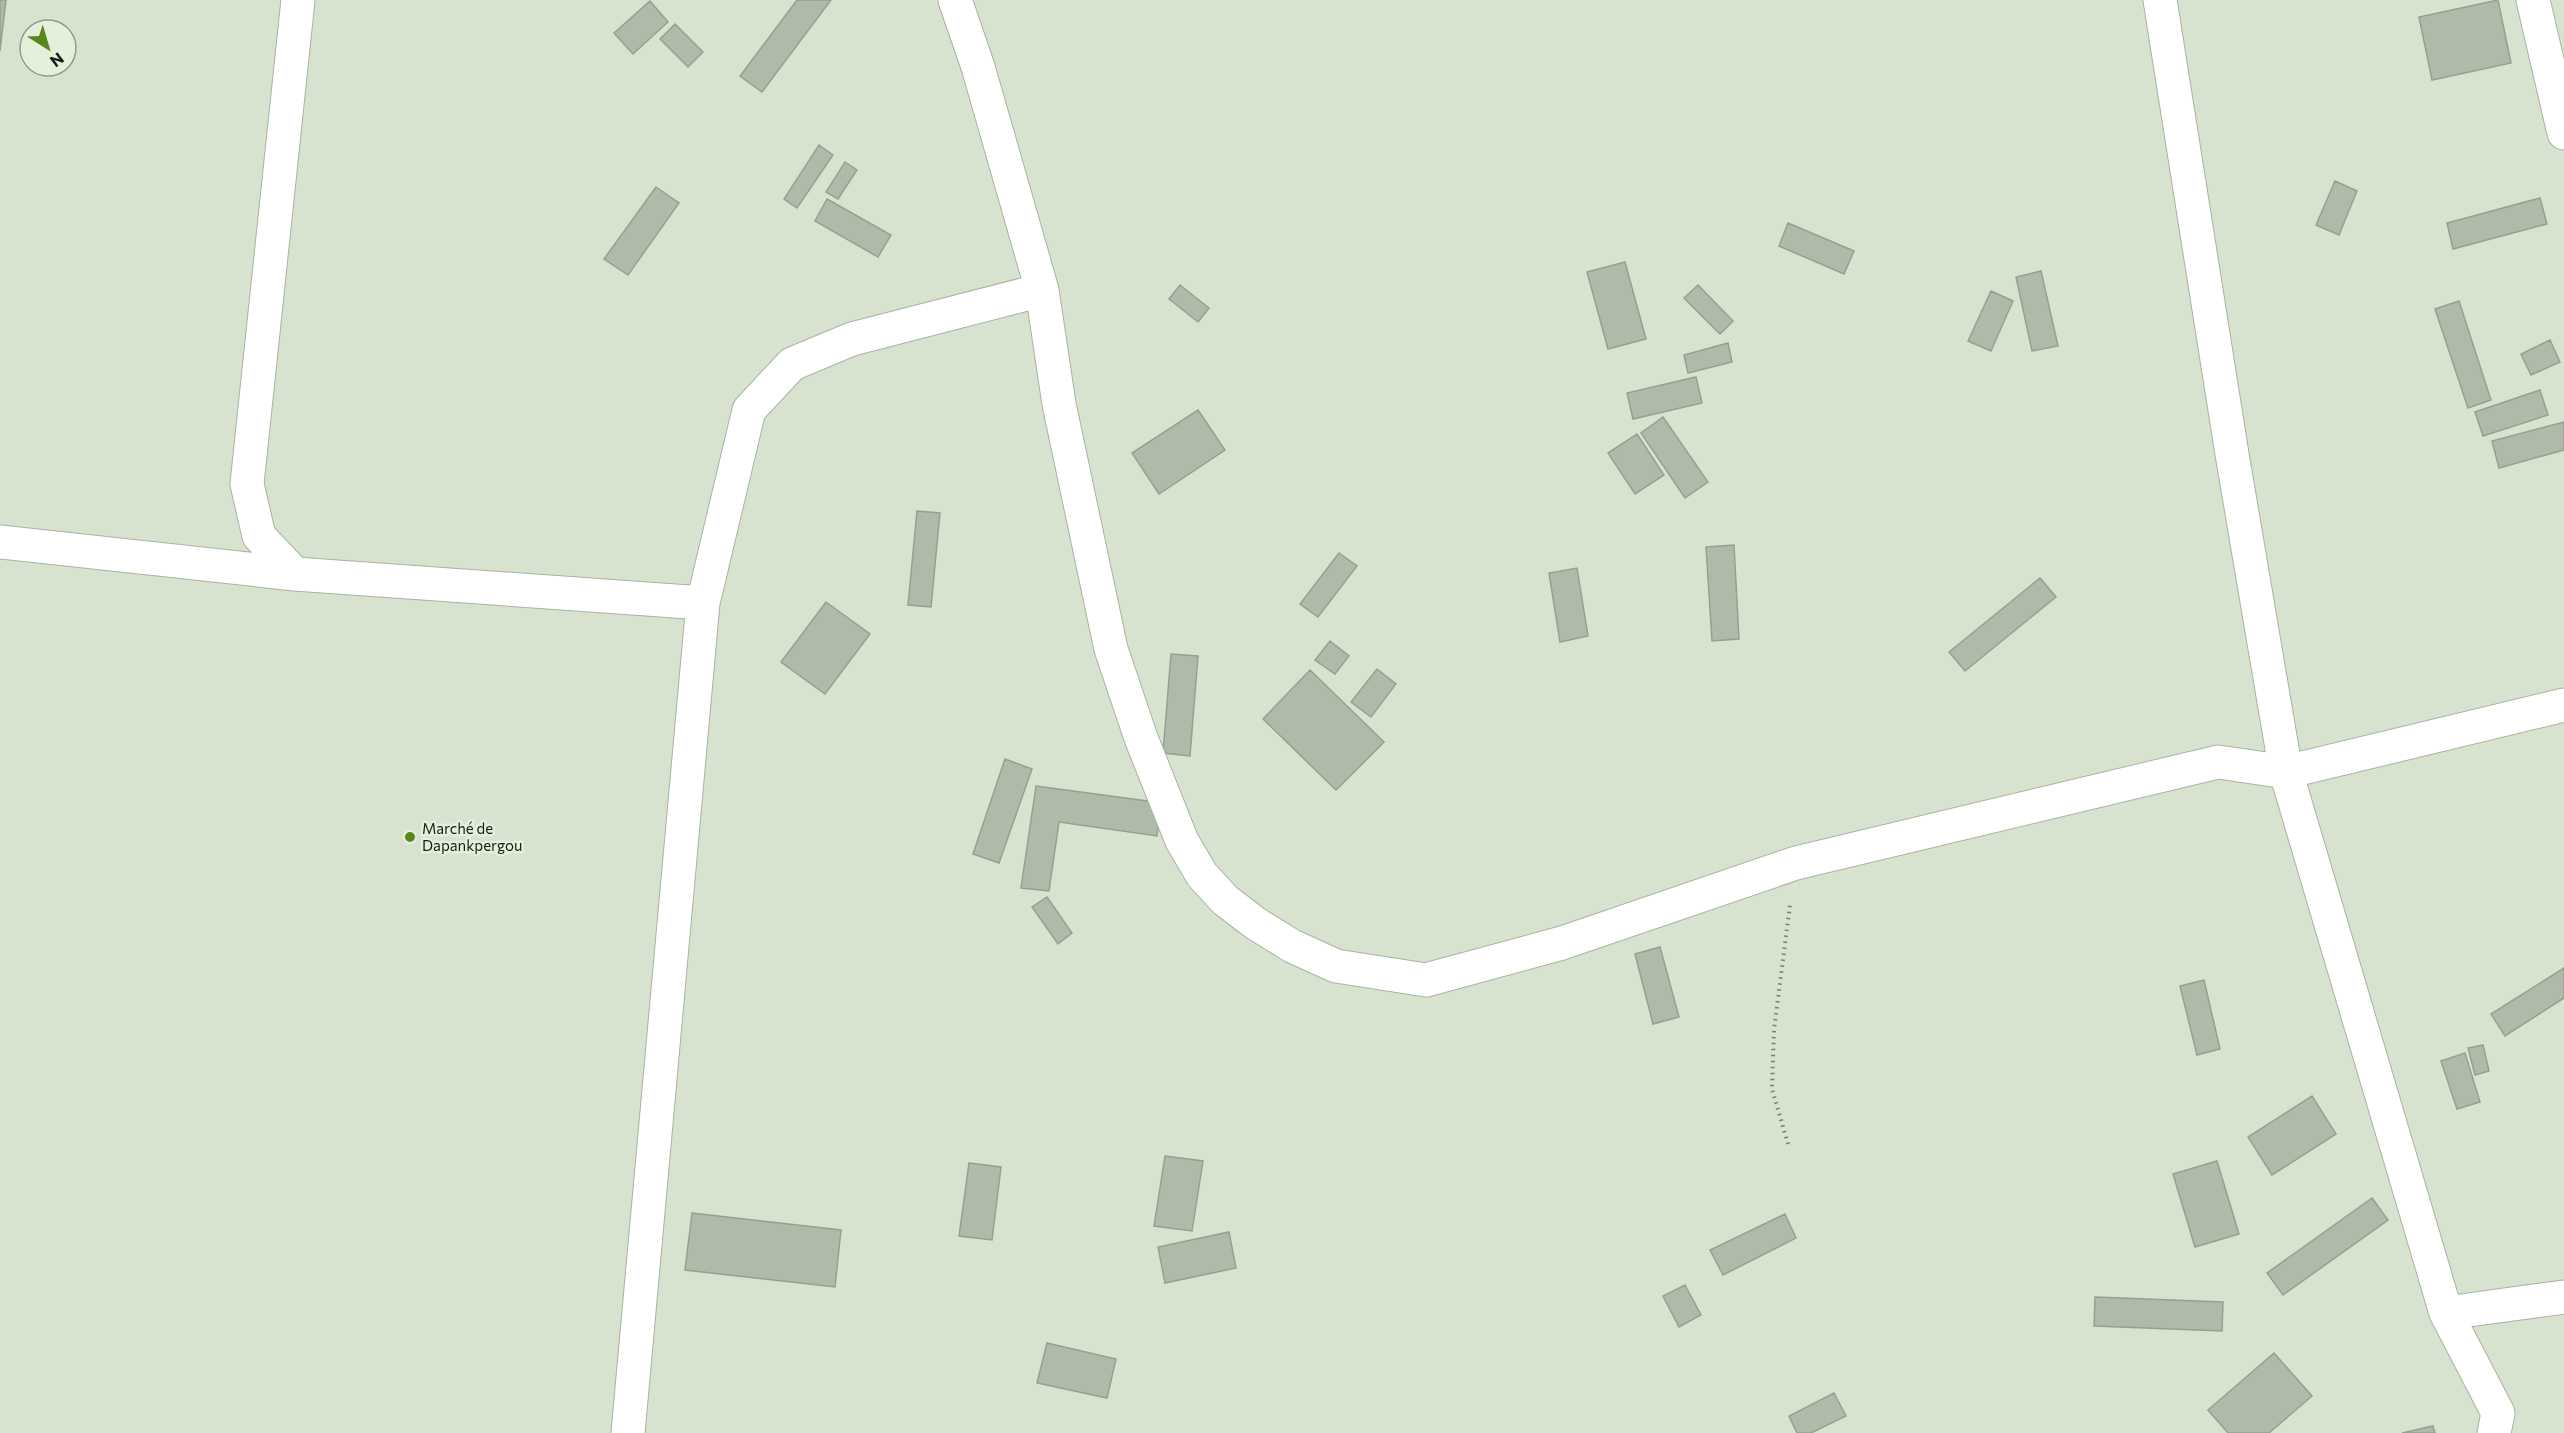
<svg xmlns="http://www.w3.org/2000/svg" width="2564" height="1433" viewBox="0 0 2564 1433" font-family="Commissioner,sans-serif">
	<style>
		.building { fill: #b0baa8; stroke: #96a08e; stroke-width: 1.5 }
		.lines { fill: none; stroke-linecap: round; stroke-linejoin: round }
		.street-casing { stroke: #a9b3a1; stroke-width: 35 }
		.path { stroke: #788072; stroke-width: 4; stroke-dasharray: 1.5 4.5; stroke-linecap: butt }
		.street { stroke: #fff; stroke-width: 33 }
		.poi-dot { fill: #58881c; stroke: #e5f0dc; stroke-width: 2 }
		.labels { text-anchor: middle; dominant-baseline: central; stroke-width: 5; stroke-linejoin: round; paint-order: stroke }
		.poi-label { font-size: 15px; fill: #171b14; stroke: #e5f0dc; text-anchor: start }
	</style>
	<rect width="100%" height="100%" fill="#d8e3cf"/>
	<!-- building -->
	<path class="building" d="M 0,0 L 6,0 L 0,51 Z
		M 797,0 L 831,0 L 762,92 L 740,76 Z
		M 2498,0 L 2511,63 L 2432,80 L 2419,17 Z
		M 650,1 L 668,22 L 633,54 L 614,33 Z
		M 675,24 L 703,52 L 688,67 L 660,39 Z
		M 819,145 L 833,155 L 797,208 L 784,199 Z
		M 845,162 L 857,170 L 838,199 L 826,192 Z
		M 2335,181 L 2357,191 L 2339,235 L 2316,225 Z
		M 656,187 L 679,203 L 628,275 L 604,259 Z
		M 2540,198 L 2547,224 L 2453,249 L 2447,223 Z
		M 827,199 L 891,235 L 878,257 L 815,221 Z
		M 1788,223 L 1854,251 L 1844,274 L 1779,246 Z
		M 1625,262 L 1646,339 L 1608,349 L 1587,272 Z
		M 2041,271 L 2058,346 L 2032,351 L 2016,277 Z
		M 1180,285 L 1209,308 L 1198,322 L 1169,299 Z
		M 1698,285 L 1733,321 L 1720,334 L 1684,298 Z
		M 1991,291 L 2013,301 L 1991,351 L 1968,341 Z
		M 2459,301 L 2491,400 L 2468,408 L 2435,309 Z
		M 2550,340 L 2560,362 L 2531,375 L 2521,354 Z
		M 1728,343 L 1732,362 L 1688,373 L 1684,355 Z
		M 1696,377 L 1702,403 L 1633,419 L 1627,393 Z
		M 2540,390 L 2548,415 L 2483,436 L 2475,412 Z
		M 1198,410 L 1225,450 L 1159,494 L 1132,453 Z
		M 1663,417 L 1708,482 L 1685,498 L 1641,433 Z
		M 2564,422 L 2564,450 L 2499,468 L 2492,441 Z
		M 1637,434 L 1664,475 L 1635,494 L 1608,453 Z
		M 917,511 L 940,513 L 931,607 L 908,605 Z
		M 1734,545 L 1739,639 L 1712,641 L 1706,547 Z
		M 1339,553 L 1357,566 L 1318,617 L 1300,604 Z
		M 1577,568 L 1588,636 L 1560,642 L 1549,573 Z
		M 2040,578 L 2056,597 L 1965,671 L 1949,652 Z
		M 826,602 L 870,634 L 825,694 L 781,662 Z
		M 1330,641 L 1349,656 L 1335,674 L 1315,660 Z
		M 1171,654 L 1198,656 L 1190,756 L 1163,753 Z
		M 1377,669 L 1396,684 L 1371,717 L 1351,702 Z
		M 1310,670 L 1384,742 L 1336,790 L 1263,719 Z
		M 1005,759 L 1032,769 L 999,863 L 973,854 Z
		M 1036,786 L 1162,803 L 1157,836 L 1059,822 L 1049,891 L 1021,888 Z
		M 1047,897 L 1072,933 L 1058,944 L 1032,907 Z
		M 1660,947 L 1679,1017 L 1653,1024 L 1635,954 Z
		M 2564,968 L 2564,998 L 2505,1036 L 2491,1014 Z
		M 2204,980 L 2220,1049 L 2197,1055 L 2180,986 Z
		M 2483,1045 L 2489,1071 L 2475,1075 L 2468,1048 Z
		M 2465,1053 L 2480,1102 L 2457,1109 L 2441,1061 Z
		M 2312,1096 L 2336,1134 L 2272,1175 L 2248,1137 Z
		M 1165,1156 L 1203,1161 L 1192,1231 L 1154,1226 Z
		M 2217,1161 L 2239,1234 L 2195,1247 L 2173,1174 Z
		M 969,1163 L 1001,1167 L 992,1240 L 959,1236 Z
		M 2372,1198 L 2388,1220 L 2283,1295 L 2267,1273 Z
		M 692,1213 L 841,1230 L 835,1287 L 685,1270 Z
		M 1785,1214 L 1796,1238 L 1723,1275 L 1710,1250 Z
		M 1229,1232 L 1236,1268 L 1165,1283 L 1158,1247 Z
		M 1685,1285 L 1701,1315 L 1679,1327 L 1663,1296 Z
		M 2095,1297 L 2223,1302 L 2222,1331 L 2094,1326 Z
		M 1047,1343 L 1116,1359 L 1107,1398 L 1037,1383 Z
		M 2274,1353 L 2312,1396 L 2269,1433 L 2228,1433 L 2208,1410 Z
		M 1834,1393 L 1846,1416 L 1811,1433 L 1797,1433 L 1789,1416 Z
		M 2433,1426 L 2435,1433 L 2402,1433 Z"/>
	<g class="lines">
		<defs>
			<path id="street" d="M 298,0 L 247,484 L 259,536 L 295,574 L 703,603 L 749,410 L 792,364 L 852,339 L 1042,290
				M 955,0 L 978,67 L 1042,290 L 1059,404 L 1111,649 L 1141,738 L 1182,841 L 1202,875 L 1225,900 L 1255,923 L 1292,946 L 1336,966 L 1426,980 L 1562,943 L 1796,863 L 2218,762 L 2286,772 L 2564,705
				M 2160,0 L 2232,454 L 2286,772 L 2446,1313 L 2498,1413 L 2494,1433
				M 2533,0 L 2564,133
				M 0,542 L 295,574
				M 2446,1313 L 2564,1297
				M 628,1433 L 703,603"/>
		</defs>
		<!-- street casing -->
		<use href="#street" class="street-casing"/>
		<!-- path -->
		<path class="path" d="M 1788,1144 L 1772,1089 L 1774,1030 L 1790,905"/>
		<!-- street -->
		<use href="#street" class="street"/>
	</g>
	<!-- markers -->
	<circle class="poi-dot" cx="410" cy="837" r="6"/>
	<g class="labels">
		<!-- poi labels -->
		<g class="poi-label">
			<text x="422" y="828">Marché de<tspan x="422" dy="17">Dapankpergou</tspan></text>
		</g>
	</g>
	<!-- north arrow -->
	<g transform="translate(48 48) rotate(143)"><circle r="28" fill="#e5f0dc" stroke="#939b8c" stroke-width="1.5"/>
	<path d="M0-4.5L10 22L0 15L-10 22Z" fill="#58881c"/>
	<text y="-9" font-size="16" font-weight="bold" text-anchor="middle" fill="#171b14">N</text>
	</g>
</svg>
